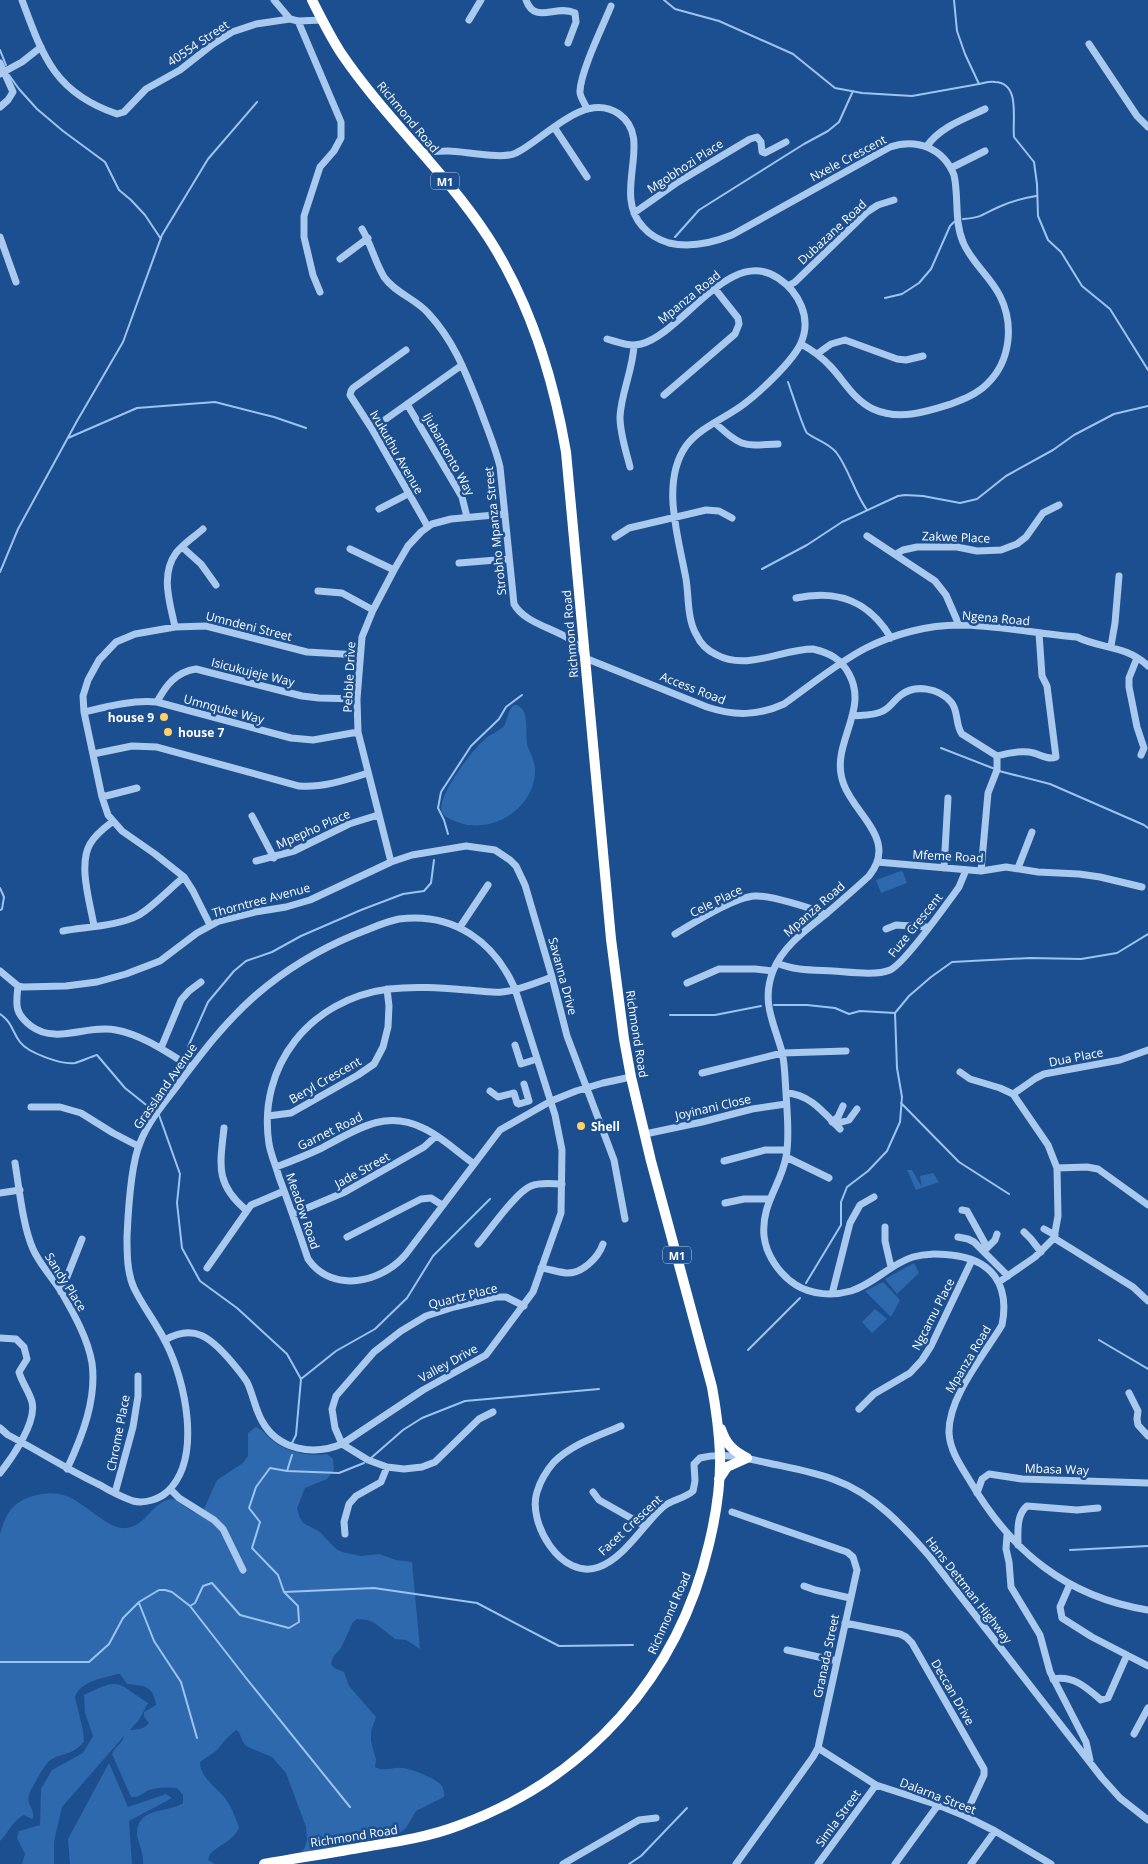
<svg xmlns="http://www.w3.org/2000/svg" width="1148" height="1864" viewBox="0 0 1148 1864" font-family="'Open Sans',sans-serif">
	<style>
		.green { fill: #2e69ad }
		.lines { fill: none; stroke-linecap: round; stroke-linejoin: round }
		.stream { stroke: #9cc4f0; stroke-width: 2 }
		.minor { stroke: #a9c9ee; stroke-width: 7 }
		.highway { stroke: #fff; stroke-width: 10 }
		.poi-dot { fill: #ffd166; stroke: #1b4f8f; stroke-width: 2 }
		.labels { text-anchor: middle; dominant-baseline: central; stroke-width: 5; stroke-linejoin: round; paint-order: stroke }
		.shield { fill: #1b4f8f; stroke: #bbcadd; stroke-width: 1 }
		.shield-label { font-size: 11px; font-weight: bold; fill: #fff }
		.street-label { font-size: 12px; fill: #fff; stroke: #1b4f8f }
		.poi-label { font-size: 12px; font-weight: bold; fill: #fff; stroke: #1b4f8f; text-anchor: start }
	</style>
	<rect width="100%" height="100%" fill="#1b4f8f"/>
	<!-- green -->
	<path class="green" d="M 514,705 L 517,705 C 531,711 524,734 528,747 C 531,754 534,761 535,768 C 537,807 492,836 457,822 C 452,820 444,817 442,812 C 436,798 472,750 483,741 C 488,735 496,733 502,728 C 509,722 506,711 514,705 Z
		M 901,871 L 903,872 L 907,883 L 881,893 L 876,880 Z
		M 907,1170 L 912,1170 L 922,1187 L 920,1176 L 933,1173 L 939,1182 L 916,1190 Z
		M 914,1263 L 919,1273 L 897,1294 L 885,1279 Z
		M 883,1282 L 900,1300 L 891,1317 L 865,1291 Z
		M 875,1309 L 887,1319 L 872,1333 L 862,1322 Z
		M 256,1427 C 263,1430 266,1435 272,1440 C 286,1452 309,1457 327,1454 L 333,1459 L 334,1470 L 327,1479 L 305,1488 L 297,1508 L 299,1516 L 303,1523 L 320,1532 L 336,1549 L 342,1552 L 361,1556 L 379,1554 L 396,1560 L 412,1562 L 420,1649 L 406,1640 L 395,1639 L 376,1624 L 368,1620 L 357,1619 L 353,1622 L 341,1648 L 333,1657 L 331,1664 L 334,1668 L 344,1672 L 349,1686 L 376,1717 L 371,1731 L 371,1741 L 376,1760 L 375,1767 C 383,1772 393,1767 402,1768 C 410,1768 434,1778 439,1783 C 443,1786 445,1793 444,1797 L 416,1811 L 406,1828 L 397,1835 L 301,1853 L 305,1847 L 307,1840 L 306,1827 L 286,1773 L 272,1757 L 246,1746 L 242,1740 L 239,1732 L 236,1730 L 227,1738 L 216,1751 L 200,1762 C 200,1777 216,1787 225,1798 C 231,1806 236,1818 239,1828 C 233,1841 220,1844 210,1854 L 208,1860 L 215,1864 L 143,1864 C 144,1851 137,1842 137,1833 C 138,1806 170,1813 183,1803 L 183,1795 L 177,1788 C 168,1787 159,1787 149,1790 C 143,1793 139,1798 131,1797 L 112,1754 C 114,1747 123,1743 124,1736 L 62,1807 L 54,1842 L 54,1864 L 22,1864 L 25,1854 L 17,1838 L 19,1831 L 40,1825 L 41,1789 L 52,1770 L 83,1753 L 93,1736 L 85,1713 L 84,1695 C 120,1677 116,1682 148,1703 L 139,1720 L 130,1730 C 139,1729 142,1730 149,1723 L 144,1717 L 144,1712 L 156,1705 C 153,1684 143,1686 127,1684 L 120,1674 L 118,1674 C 104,1678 80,1681 75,1697 L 83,1730 L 84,1742 C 70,1757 62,1752 49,1761 C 46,1763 30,1790 29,1795 C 26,1804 35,1809 33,1818 L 32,1819 L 24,1815 C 14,1819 8,1833 0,1841 L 0,1534 C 6,1514 12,1502 33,1496 C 65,1487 77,1502 102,1519 C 109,1524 118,1529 126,1528 C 146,1527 154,1498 174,1499 L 193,1512 L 198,1513 L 204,1509 L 217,1480 L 243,1463 L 248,1456 L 248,1433 Z
		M 109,1763 L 128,1807 L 166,1794 L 172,1798 L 129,1821 L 132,1864 L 70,1864 L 68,1839 Z"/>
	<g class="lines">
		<!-- stream -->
		<path class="stream" d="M 664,0 L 675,9 L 719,21 L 793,54 L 835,88 L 862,93 L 912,96 L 979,84
			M 954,0 L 957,31 L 965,54 L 979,84 C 984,83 990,81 995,82 C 1021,83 1012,120 1014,137 L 1034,162 L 1037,184 L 1038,216 L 1048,240 L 1061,252 L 1082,286 L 1110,309 L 1148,370
			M 0,50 L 6,65
			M 9,75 L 19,89 L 37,109 L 63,131 L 105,162 L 119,190 L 131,200 L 145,215 L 161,239
			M 963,219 C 983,218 984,213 1001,206 C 1012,201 1024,198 1036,196
			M 675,237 L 699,210 L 804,144 L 828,131 L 839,122 L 853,91
			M 885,298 L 902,294 L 919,283 L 931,269 L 950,226 L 954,222
			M 788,382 C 791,390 804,431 807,433 C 816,440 827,442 836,452 C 849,469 854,492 867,510
			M 68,438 L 137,408 L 215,402 L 274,417 L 306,428
			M 762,569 L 807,545 L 842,522 L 898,496 L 905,495 L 923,496 L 960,503 L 977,499 L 1006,476 L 1053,450 L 1074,435 L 1114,414 L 1148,406
			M 0,572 L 18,529 L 77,421 L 123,342 L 162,235 L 208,159 L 257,102
			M 941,748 L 995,769
			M 999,771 L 1050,784 L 1144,825 L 1148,828
			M 448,834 L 444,820 L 438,808 L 441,792 L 471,746 L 499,719 L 506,707 L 522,695
			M 0,888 L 4,897 L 2,909 L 0,910
			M 774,1005 L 807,1005 L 835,1008 L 849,1014 L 860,1011 L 895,1013
			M 0,1014 C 13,1023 12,1032 20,1042 C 28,1053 62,1065 75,1063 C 82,1061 90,1057 97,1055 L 125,1088 L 155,1112
			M 670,1015 L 715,1015 L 761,1006
			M 188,1060 L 188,1047 L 208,1002 L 234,971 L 246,961 L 272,952 L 301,936 L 361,910 L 403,894 L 424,891 L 431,883 L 434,860
			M 901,1103 L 959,1162 L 1009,1194
			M 151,1109 L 160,1094 L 181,1068
			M 159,1115 L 180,1174 L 177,1203 L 182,1248 L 200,1281 L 237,1308 L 287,1354 L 301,1379 L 296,1435 L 292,1443
			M 806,1283 L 841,1225 L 841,1202 L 847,1187 L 868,1171 L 887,1151 L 900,1122 L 902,1097 L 897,1068 L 895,1013 L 909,996 L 931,977 L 952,962 L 1030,958 L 1081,959 L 1117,953 L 1148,934
			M 1099,1340 L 1148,1369
			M 748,1350 L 800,1298
			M 301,1379 L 336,1351 L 375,1329 L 407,1298 L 433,1256 L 490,1199
			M 371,1458 L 403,1430 L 422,1418 L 465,1401 L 599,1389
			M 287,1471 L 339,1473 L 364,1463
			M 1070,1550 L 1148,1546
			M 284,1592 L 374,1588 L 477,1603 L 559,1646 L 633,1645
			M 139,1603 L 154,1641 L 181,1682 L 197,1738
			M 190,1606 L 246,1678 L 350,1807
			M 0,1662 L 89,1662 L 109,1644 L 123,1618 L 139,1602 L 159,1590 L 165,1590 L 172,1592 L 190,1606 L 195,1603 L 203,1586 L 212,1583 L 240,1615 L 289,1628 L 299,1622 L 298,1606 L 284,1592 L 278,1575 L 252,1548 L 260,1522 L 249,1508 L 256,1487 L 270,1468 L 287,1471 L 292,1455
			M 629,1864 L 641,1856 L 687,1808"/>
		<!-- minor -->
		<path class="minor" d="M 22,0 C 43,57 55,93 117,114 L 124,112 L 146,89 L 180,70 L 213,44 L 232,32 L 256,24 L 290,19
			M 274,0 L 290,19 L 298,21 L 322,20
			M 526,0 C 535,25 556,4 575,13 L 576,22 L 568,43
			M 469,20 L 481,0
			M 298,21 L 341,122 L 341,138 L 334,151 L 320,167 L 304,216 L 304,237 L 313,275 L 320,292
			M 1089,44 L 1137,116 L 1148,127
			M 0,63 L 13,92 L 8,100 L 0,107
			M 0,74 L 22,62 L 41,47
			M 587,109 C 585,103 579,96 580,91 C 581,70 603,26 611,6
			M 554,127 L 587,177
			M 927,146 C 940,127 964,119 985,109
			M 421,152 C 430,152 439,151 448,151 C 464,151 503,160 516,153 C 545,139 584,90 619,114 C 655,139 611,193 643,227 C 650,235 659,240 669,243 C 690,248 712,243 732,235 L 890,147 C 917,138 943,148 954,175 C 959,197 954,221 963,242 C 971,262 990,276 1000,296 C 1014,324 1011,361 987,384 C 977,394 964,399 951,404 C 926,412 899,421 873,409 C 854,400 845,382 831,367 C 822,357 812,350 801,344
			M 951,168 L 985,151
			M 634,213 L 678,182 L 750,139 L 757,137 L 761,142 L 762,152 L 765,153 L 786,142
			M 362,229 C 371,244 375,262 384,277 C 395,293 416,299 428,313 C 454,341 465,371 479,406 C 486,426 495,446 500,467 L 514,604 C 526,626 563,629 579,647 C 582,650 583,655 585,658 L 707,707 C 734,716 758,716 784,704 C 811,685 837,663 866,648 C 894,634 928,625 959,625 C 998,625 1038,634 1077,637 C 1101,649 1126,645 1148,666
			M 0,237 L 16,282
			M 340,259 L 368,238
			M 788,286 L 795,282 L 867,212 L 878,205 L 894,200
			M 607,339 C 617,342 630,347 641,344 C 683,333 730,245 778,278 C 799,292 812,318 801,343 C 793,361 760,392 744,404 C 726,418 700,427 686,446 C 660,483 679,539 686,579 C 689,597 687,618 696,634 C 700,643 708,651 717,655 C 747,671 782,649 813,649 C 830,653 841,659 849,674 C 870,712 828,745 844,785 C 856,816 898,840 869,876 C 855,889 841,901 826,914 C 806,930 783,946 773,971 C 761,1002 774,1023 782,1052 C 785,1064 785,1080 786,1093 C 787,1113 790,1137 786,1157 C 781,1185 761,1204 764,1236 C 766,1255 780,1275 796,1285 C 812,1295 833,1296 851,1291 C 874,1284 890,1264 913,1257 C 926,1253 938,1254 951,1255 C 992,1259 1010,1285 1002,1325 C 984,1355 948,1397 949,1433 C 950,1451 961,1466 970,1481 C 1011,1551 1066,1597 1148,1610
			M 406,350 L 353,388 L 351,391 L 350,395 L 372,429 L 428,527
			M 817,354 L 831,344 L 845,340 L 897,359 L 906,360 L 923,356
			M 664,395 L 735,334 L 739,324 L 738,318 L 715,289
			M 407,404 L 462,497 L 467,517
			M 715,423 C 742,447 741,446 778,444
			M 372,429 L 462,365
			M 630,467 C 626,451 620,434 620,417 C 621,393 633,370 634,345
			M 379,509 L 408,494
			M 867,536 L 935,581 L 946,595 L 959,625
			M 615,537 L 629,528 L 706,510 L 719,511 L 732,518
			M 182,547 L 201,564 L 216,585
			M 350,549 L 394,570
			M 896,554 L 903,550 L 917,547 L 957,547 L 977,551 L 1001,550 L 1017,544 L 1026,537 L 1043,513 L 1059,505
			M 459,563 L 509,559
			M 318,591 L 342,593 L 373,610
			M 796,598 C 838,589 869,601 891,638
			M 175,627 C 170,603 160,575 176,553 C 183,544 194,537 203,529
			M 1111,646 L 1115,623 L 1119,576
			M 1137,658 L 1129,678 L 1129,687 L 1137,727 L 1144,748 L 1141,755
			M 157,702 C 166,685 176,672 196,669 L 302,696 L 319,698 L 357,699
			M 84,712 C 109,706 132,700 157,702 L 291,738 L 313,740 L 358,732
			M 852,716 C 863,715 874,716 883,711 C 890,708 894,700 901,695 C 915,684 939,688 951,702 C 959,711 955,725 962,734 L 997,756 L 997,770 L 988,793 L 981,871
			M 93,754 L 132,746 L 157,747 L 299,786 C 322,788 346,780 368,773
			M 997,756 C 1007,753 1019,751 1029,752 C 1039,753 1047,761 1056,757 L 1047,686 L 1042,676 L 1039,633
			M 102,797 L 137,788
			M 252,816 L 274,858
			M 256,861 L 294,851 L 349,824 L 378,815
			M 391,862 L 358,732 L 357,699 L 362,637 L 373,610 L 394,570 L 408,546 L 421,532 L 432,524 L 451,519 L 505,514
			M 877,862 L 981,871 L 1006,867 L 1038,872 L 1079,874 L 1100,877 L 1142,887
			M 944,868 L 948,798
			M 1018,868 L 1032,832
			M 210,925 L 193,891 L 184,877 L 155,854 L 122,831 L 108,815 L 102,797 L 84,712 L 83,696 L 88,680 L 99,660 L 116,642 L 135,634 L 175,627 L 206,626 L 307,652 L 359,655
			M 94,926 C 90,902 78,865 90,844 C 95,835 104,828 112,822
			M 460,927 L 488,885
			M 886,929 L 896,925 L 927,927
			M 63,931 C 85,927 119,926 139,915 C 155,905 169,889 184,877
			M 675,934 C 694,923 734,897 755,896 C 770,895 811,908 825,914
			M 777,963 C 795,971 814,970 833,971 C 849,972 876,976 890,970 C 904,964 943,909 954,894 L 959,887 L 966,870
			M 0,971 L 18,986 L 23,987 L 66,986 L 97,982 L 126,974 L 160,961 L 197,933 L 219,921 L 255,912 L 286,907 L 310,900 L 391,862 L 412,855 L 466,846 L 495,850 L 510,860 L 516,866 L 525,885 L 552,977 L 567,1036 L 614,1160 L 625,1219
			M 552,977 C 538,982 517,991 502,992 C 491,993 479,991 468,990 C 441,988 415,986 389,989 C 310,999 257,1066 269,1144 C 271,1155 276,1166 279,1177 C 289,1204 299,1232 308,1259 C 332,1294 382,1283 406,1254 L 500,1130 L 551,1101 L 576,1091 L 603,1083 L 631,1077
			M 687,983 L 719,969 L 755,969 L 773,971
			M 18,986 C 16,1005 14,1013 31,1026 C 56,1045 88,1024 116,1030 C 143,1035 168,1053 191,1067
			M 515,1045 L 521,1064 L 537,1059
			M 161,1048 L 181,1000 L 189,991 L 201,982
			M 960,1072 L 970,1079 L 1000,1088 L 1013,1094 L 1048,1145 L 1057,1168 L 1058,1216 L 1054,1238 L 1035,1257 L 999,1282
			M 702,1073 L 782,1053 L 846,1051
			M 490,1091 L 498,1097 L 514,1093 L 517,1103 L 519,1104 L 529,1101 L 524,1084
			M 786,1093 C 810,1094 824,1113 840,1129
			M 1013,1094 L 1036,1078 L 1044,1074 L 1120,1060 L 1148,1050
			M 31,1107 L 60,1107 L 81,1113 L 113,1133 L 138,1146
			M 268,1116 L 291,1113 L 358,1075 L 374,1064 L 383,1047 L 388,1027 L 389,1006 L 387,989
			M 832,1122 L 838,1117 L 843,1106
			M 835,1124 L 849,1120 L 857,1109
			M 224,1128 C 220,1165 215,1184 246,1210
			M 645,1134 L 702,1122 L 752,1109 L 786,1104
			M 786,1157 L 829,1178
			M 724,1161 L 765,1150 L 786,1150
			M 15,1163 C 19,1187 23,1227 33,1249 C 40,1265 53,1278 62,1293 C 74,1314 88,1339 92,1363 C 97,1399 82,1437 67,1469
			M 276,1167 C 292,1161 307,1155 322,1148 C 356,1130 384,1109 423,1128 C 441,1136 457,1152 473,1163
			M 1057,1168 L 1087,1167 L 1098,1169 L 1148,1205
			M 0,1193 L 20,1190
			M 725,1203 L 744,1199 L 769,1199
			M 962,1210 L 967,1211 L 987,1247
			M 293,1214 L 345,1192 L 424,1147 L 436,1136
			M 885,1227 L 885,1241 L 891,1267
			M 1044,1229 L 1055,1235
			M 1024,1232 L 1031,1239 L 1041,1252
			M 347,1237 L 421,1199 L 431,1198 L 442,1205
			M 958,1237 L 968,1239 L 974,1242 L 1008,1276
			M 1054,1238 L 1133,1287 L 1148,1301
			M 478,1244 C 490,1230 516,1192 531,1186 C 541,1182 552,1184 562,1184
			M 986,1249 L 995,1240 L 997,1234
			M 207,1268 L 251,1205 L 284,1191
			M 541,1268 C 549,1269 558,1272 566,1273 C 582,1274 598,1258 603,1244
			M 61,1292 L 82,1239
			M 832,1294 L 850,1223 L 860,1205 L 874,1197
			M 0,1338 L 16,1339 L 24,1347 L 27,1359 L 19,1372 C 22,1383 29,1391 32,1402 C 37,1422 12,1458 0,1473
			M 1129,1393 L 1138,1411 L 1137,1419 L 1138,1425 L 1148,1436
			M 859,1409 L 874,1394 L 910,1373 L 922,1360 L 931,1346 L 972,1260
			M 493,1412 L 479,1419 L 435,1462 L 422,1467 L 404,1469 L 387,1467 L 368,1460 L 342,1444 L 335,1428 L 332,1409 L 336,1396 L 374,1352 L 401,1331 L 426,1316 L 454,1307 L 496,1297 L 506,1297 L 524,1306
			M 621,1426 C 598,1436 572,1444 554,1462 C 547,1470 540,1482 537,1492 C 527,1522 561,1581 599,1567 C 624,1558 643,1525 663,1507 C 671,1500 684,1499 693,1491 L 695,1481 L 694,1464 L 700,1458 C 723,1452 745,1458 768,1463 C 791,1468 814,1472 835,1480 C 874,1494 904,1527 930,1557 L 1102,1778 L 1120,1798 L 1148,1820
			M 0,1428 L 8,1435 C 39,1451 68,1470 100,1485 C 110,1491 122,1497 133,1501 C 145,1504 159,1499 167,1492 C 203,1459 185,1380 166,1343 C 157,1324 143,1307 134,1288 C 127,1273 127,1253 127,1237 C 128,1214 131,1164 140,1143 C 148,1122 163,1104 177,1086 C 201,1054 225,1022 256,995 C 285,970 318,950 354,935 C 368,930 383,922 399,919 C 453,912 494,941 515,989 L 555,1115 L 562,1150 L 561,1213 L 533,1292 L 486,1355 L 423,1390 L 342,1444 C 313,1456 278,1450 262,1421 C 255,1409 253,1394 247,1382 C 242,1374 236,1367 230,1360 C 211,1338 194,1323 165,1340
			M 170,1489 L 179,1498 L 214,1520 L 223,1529 L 243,1570
			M 593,1492 L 599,1500 L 645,1526
			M 115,1493 L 133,1427 L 138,1396 L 138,1376
			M 977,1493 L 982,1479 L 989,1474 L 1022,1479 L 1148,1483
			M 732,1512 L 847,1552 L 853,1557 L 857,1570 L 818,1748 L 813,1757 L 736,1864
			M 345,1534 L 344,1522 L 349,1504 L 356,1496 L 381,1482 L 387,1467
			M 1007,1535 L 1006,1549 L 1009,1562 L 1011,1587 L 1040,1635 L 1050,1672 L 1086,1742 L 1090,1760
			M 1018,1545 C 1018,1532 1016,1515 1027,1506 L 1077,1510 L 1098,1508
			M 1070,1584 L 1060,1607 L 1062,1618 L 1092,1637 L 1148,1666
			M 804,1586 L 815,1590 L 850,1598
			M 845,1623 L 900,1634 L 906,1637 L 912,1643 L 984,1769 L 984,1775 L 965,1816
			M 787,1650 L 837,1661
			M 1053,1679 C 1073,1675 1086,1687 1101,1700 L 1108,1698 L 1127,1655
			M 1134,1734 L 1148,1708
			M 818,1748 L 876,1785 L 938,1805 L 965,1816 L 995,1831 L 1051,1864
			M 563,1864 L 639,1820 L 656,1818
			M 818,1864 L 876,1785
			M 895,1864 L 938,1805
			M 971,1864 L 995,1831"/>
		<!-- highway -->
		<path class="highway" d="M 721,1429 C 726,1444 733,1451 747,1458
			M 719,1479 L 727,1467 L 747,1458
			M 264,1864 C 297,1858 331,1853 364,1847 C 396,1842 429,1837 460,1825 C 587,1778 678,1677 709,1544 C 716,1515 721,1484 720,1454 C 719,1431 716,1409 712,1387 L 651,1161 L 631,1077 L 624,1039 L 611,939 L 566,452 C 553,376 530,302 488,237 C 445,171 385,118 341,53 C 330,36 321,18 312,0"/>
	</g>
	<!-- markers -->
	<g class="poi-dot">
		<circle cx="164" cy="717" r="5"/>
		<circle cx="168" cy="732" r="5"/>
		<circle cx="581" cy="1126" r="5"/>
	</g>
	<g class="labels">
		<!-- shield labels -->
		<g class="shield">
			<rect x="431" y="172.5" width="28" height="17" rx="4"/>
			<rect x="663" y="1246.5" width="28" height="17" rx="4"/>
		</g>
		<g class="shield-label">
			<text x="445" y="181">M1</text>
			<text x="677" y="1255">M1</text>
		</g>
		<!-- street labels -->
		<g class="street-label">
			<text transform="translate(198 43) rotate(-34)">40554 Street</text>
			<text transform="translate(408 117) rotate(50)">Richmond Road</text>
			<text transform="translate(848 158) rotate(-28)">Nxele Crescent</text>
			<text transform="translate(685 166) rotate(-33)">Mgobhozi Place</text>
			<text transform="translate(832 232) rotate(-43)">Dubazane Road</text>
			<text transform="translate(689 297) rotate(-39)">Mpanza Road</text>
			<text transform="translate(397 452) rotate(60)">Ivukuthu Avenue</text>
			<text transform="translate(449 454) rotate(61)">Ijubantonto Way</text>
			<text transform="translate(495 531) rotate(-96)">Strobho Mpanza Street</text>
			<text transform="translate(956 537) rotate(2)">Zakwe Place</text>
			<text transform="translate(996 618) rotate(5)">Ngena Road</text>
			<text transform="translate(249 626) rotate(14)">Umndeni Street</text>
			<text transform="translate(570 634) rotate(-95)">Richmond Road</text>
			<text transform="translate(253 672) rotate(14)">Isicukujeje Way</text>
			<text transform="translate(349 677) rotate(-87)">Pebble Drive</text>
			<text transform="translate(693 688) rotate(21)">Access Road</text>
			<text transform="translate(224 709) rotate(15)">Umnqube Way</text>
			<text transform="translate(313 829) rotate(-24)">Mpepho Place</text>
			<text transform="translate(948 856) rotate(3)">Mfeme Road</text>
			<text transform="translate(261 900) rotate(-15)">Thorntree Avenue</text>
			<text transform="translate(716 901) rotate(-26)">Cele Place</text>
			<text transform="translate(814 909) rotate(-41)">Mpanza Road</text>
			<text transform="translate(915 925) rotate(-51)">Fuze Crescent</text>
			<text transform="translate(563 976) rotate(75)">Savanna Drive</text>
			<text transform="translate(637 1034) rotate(81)">Richmond Road</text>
			<text transform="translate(1076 1057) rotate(-11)">Dua Place</text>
			<text transform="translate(325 1080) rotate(-30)">Beryl Crescent</text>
			<text transform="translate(165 1086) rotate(-55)">Grassland Avenue</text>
			<text transform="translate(713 1107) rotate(-13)">Joyinani Close</text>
			<text transform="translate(330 1131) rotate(-26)">Garnet Road</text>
			<text transform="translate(362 1170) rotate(-29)">Jade Street</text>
			<text transform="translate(303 1211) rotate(71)">Meadow Road</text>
			<text transform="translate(66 1282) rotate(58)">Sandy Place</text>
			<text transform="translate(463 1296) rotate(-14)">Quartz Place</text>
			<text transform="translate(933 1314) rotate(-63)">Ngcamu Place</text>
			<text transform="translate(968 1359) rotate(-59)">Mpanza Road</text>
			<text transform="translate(448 1363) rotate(-29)">Valley Drive</text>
			<text transform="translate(118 1433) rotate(-79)">Chrome Place</text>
			<text transform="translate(1057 1469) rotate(2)">Mbasa Way</text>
			<text transform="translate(630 1525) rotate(-43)">Facet Crescent</text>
			<text transform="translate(969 1590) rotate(52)">Hans Dettman Highway</text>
			<text transform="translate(669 1613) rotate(-66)">Richmond Road</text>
			<text transform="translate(826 1656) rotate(-78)">Granada Street</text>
			<text transform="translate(953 1692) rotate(60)">Deccan Drive</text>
			<text transform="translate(938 1796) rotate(21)">Dalarna Street</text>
			<text transform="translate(838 1818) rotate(-54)">Simla Street</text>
			<text transform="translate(354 1836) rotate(-9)">Richmond Road</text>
		</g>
		<!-- poi labels -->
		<g class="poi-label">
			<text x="154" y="717" text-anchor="end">house 9</text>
			<text x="178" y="732">house 7</text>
			<text x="591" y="1126">Shell</text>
		</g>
	</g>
</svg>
